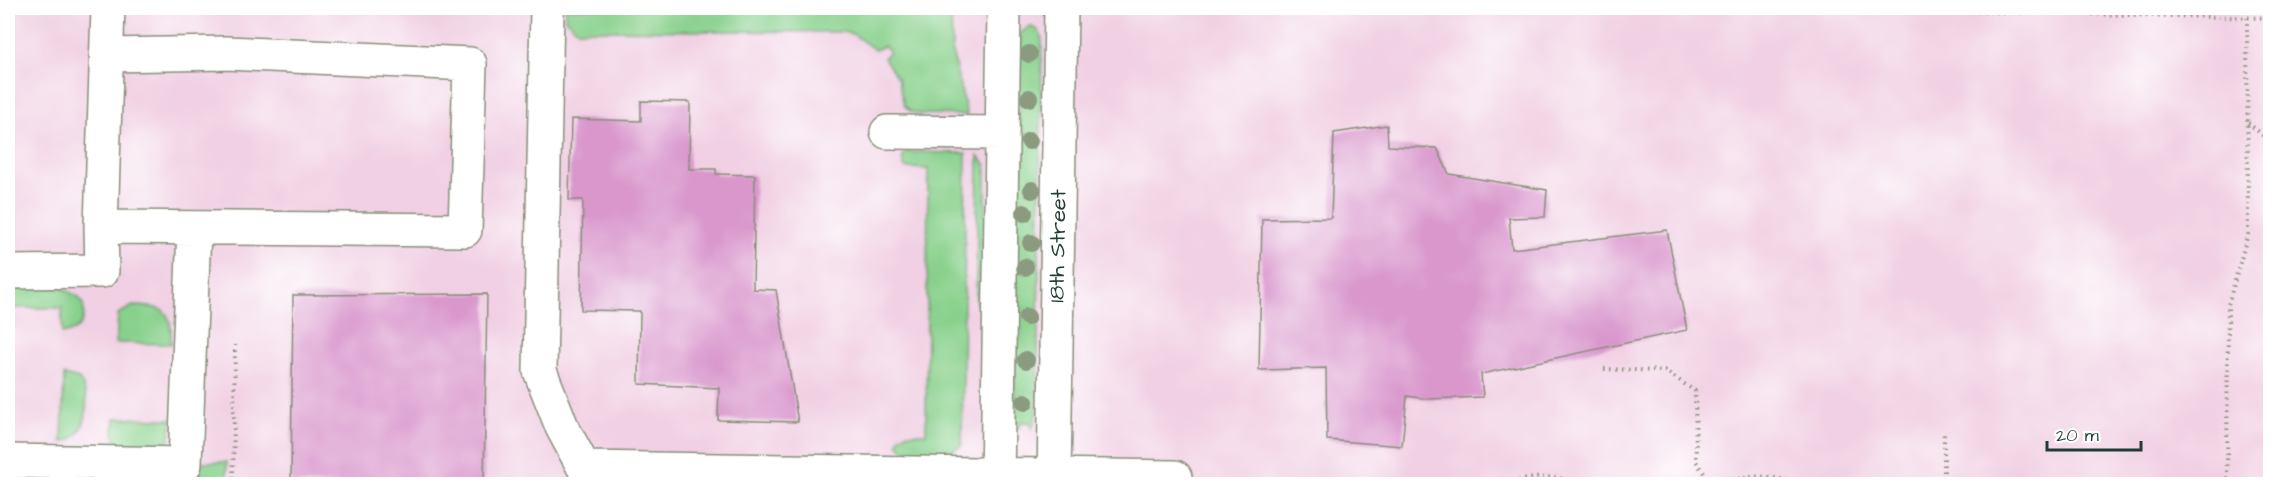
<svg xmlns="http://www.w3.org/2000/svg" width="2278" height="492" viewBox="0 0 2278 492" font-family="'Architects Daughter',sans-serif">
	<style>
		.built { fill: #f1d0e3 }
		.green { fill: #88d08b; stroke: #548660; stroke-width: 1.5 }
		.building { fill: #d997cc }
		.lines { fill: none; stroke-linecap: round; stroke-linejoin: round }
		.minor-casing { stroke: #888e7a; stroke-width: 36 }
		.path { stroke: #888e7a; stroke-width: 4; stroke-dasharray: 1.5 4.5; stroke-linecap: butt }
		.minor { stroke: #fff; stroke-width: 33 }
		.tree { fill: #8b9b7f }
		.labels { text-anchor: middle; dominant-baseline: central; stroke-width: 4.5; stroke-linejoin: round; paint-order: stroke }
		.street-label { font-size: 22px; fill: #1f3d34; stroke: #fff }
	</style>
	<rect width="100%" height="100%" fill="#fff"/>
	<filter id="ink" filterUnits="userSpaceOnUse"><feTurbulence type="fractalNoise" baseFrequency=".0167" numOctaves="2"/><feDisplacementMap in="SourceGraphic" scale="12" xChannelSelector="R" yChannelSelector="G"/><feConvolveMatrix kernelMatrix="1 2 1 2 8 2 1 2 1" color-interpolation-filters="sRGB"/></filter>
	<filter id="wash" filterUnits="userSpaceOnUse"><feTurbulence type="fractalNoise" baseFrequency=".008" numOctaves="4" result="noise"/><feDisplacementMap in="SourceGraphic" scale="24" xChannelSelector="R" yChannelSelector="G"/><feGaussianBlur stdDeviation="1.35" result="paint"/><feColorMatrix in="noise" values="0 0 0 0 0 0 0 0 0 0 0 0 0 0 0 0 0 1.4 0 .05"/><feComposite in="paint" operator="in"/></filter>
	<g filter="url(#wash)">
		<rect width="100%" height="100%" fill="#f0e0c0"/>
		<!-- built -->
		<path class="built" d="M 8,8 L 2270,8 L 2267,484 L 8,484 Z"/>
		<!-- green -->
		<path class="green" d="M 565,8 L 951,8 L 952,52 L 967,115 L 920,114 L 911,112 L 904,105 L 898,79 L 884,58 L 889,51 L 884,46 L 875,50 L 853,34 L 842,32 L 578,30 L 565,19 Z
			M 1029,26 L 1038,30 L 1042,37 L 1037,412 L 1032,429 L 1029,422 L 1021,422 L 1019,428 L 1014,410 L 1020,34 Z
			M 906,152 L 966,153 L 962,445 L 949,452 L 906,452 L 898,443 L 901,436 L 907,433 L 926,433 L 928,169 L 905,168 L 902,159 Z
			M 978,156 L 986,165 L 985,301 L 976,303 Z
			M 8,288 L 62,288 L 79,297 L 83,304 C 86,323 81,330 62,334 L 62,308 L 8,308 Z
			M 133,306 C 166,307 172,309 171,344 L 116,343 L 118,314 Z
			M 64,375 L 79,379 C 92,397 89,439 62,442 Z
			M 115,418 L 171,419 L 170,439 C 160,449 121,456 115,438 C 113,432 115,424 115,418 Z
			M 200,462 L 227,462 L 227,484 L 200,484 Z"/>
		<g id="blocks">
			<!-- building -->
			<path class="building" d="M 641,101 L 690,102 L 689,169 L 716,169 L 716,174 L 755,175 L 753,289 L 776,290 L 798,422 L 718,420 L 719,388 L 639,384 L 640,311 L 581,310 L 583,200 L 569,200 L 571,119 L 641,121 Z
				M 1387,125 L 1388,146 L 1437,148 L 1449,174 L 1547,190 L 1545,217 L 1509,218 L 1512,249 L 1667,230 L 1687,330 L 1481,374 L 1483,397 L 1428,399 L 1407,396 L 1402,446 L 1327,440 L 1326,368 L 1259,370 L 1262,219 L 1331,218 L 1334,133 Z
				M 487,294 L 484,484 L 291,484 L 293,295 Z"/>
		</g>
	</g>
	<g filter="url(#ink)">
		<use href="#blocks" fill-opacity="0" stroke="#888e7a" stroke-width="1.5"/>
		<g class="lines">
			<defs>
				<path id="minor" d="M 547,8 L 540,371 L 562,427 L 584,468 L 1175,477
					M 887,132 L 1002,133
					M 101,227 L 108,8
					M 8,272 L 102,271 L 101,227 L 465,230 L 470,64 L 227,53 L 106,55
					M 8,461 L 185,464 L 194,229
					M 997,484 L 1004,8
					M 1054,484 L 1061,8"/>
			</defs>
			<!-- minor casing -->
			<use href="#minor" class="minor-casing"/>
			<!-- path -->
			<path class="path" d="M 1798,8 L 2270,18
				M 2248,123 L 2270,141
				M 1604,369 L 1665,371 L 1695,391 L 1696,461 L 1711,484
				M 233,484 L 235,345
				M 1507,484 C 1530,477 1556,473 1578,484
				M 1715,484 C 1748,474 1768,474 1802,484
				M 1944,484 L 1944,430
				M 2227,484 L 2228,305 L 2248,234 L 2247,18"/>
			<!-- minor -->
			<use href="#minor" class="minor"/>
		</g>
		<!-- trees -->
		<g class="tree">
			<circle cx="1029" cy="54" r="9"/>
			<circle cx="1029" cy="98" r="9"/>
			<circle cx="1029" cy="141" r="9"/>
			<circle cx="1032" cy="190" r="9"/>
			<circle cx="1024" cy="213" r="9"/>
			<circle cx="1031" cy="243" r="9"/>
			<circle cx="1025" cy="267" r="9"/>
			<circle cx="1027" cy="317" r="9"/>
			<circle cx="1026" cy="360" r="9"/>
			<circle cx="1025" cy="402" r="9"/>
		</g>
	</g>
	<g class="labels">
		<!-- street labels -->
		<g class="street-label">
			<text transform="translate(1058 246) rotate(-89)">18th Street</text>
		</g>
	</g>
	<!-- margin -->
	<rect width="2278" height="492" fill="none" stroke="#fff" stroke-width="30"/>
	<!-- scale -->
	<path d="M2047 441v9h94v-9" fill="none" stroke="#1f3d34" stroke-width="3"/>
	<text x="2056" y="441" font-size="18" fill="#1f3d34" stroke="#ffffff" stroke-width="4.5" paint-order="stroke">20 m</text>
</svg>
